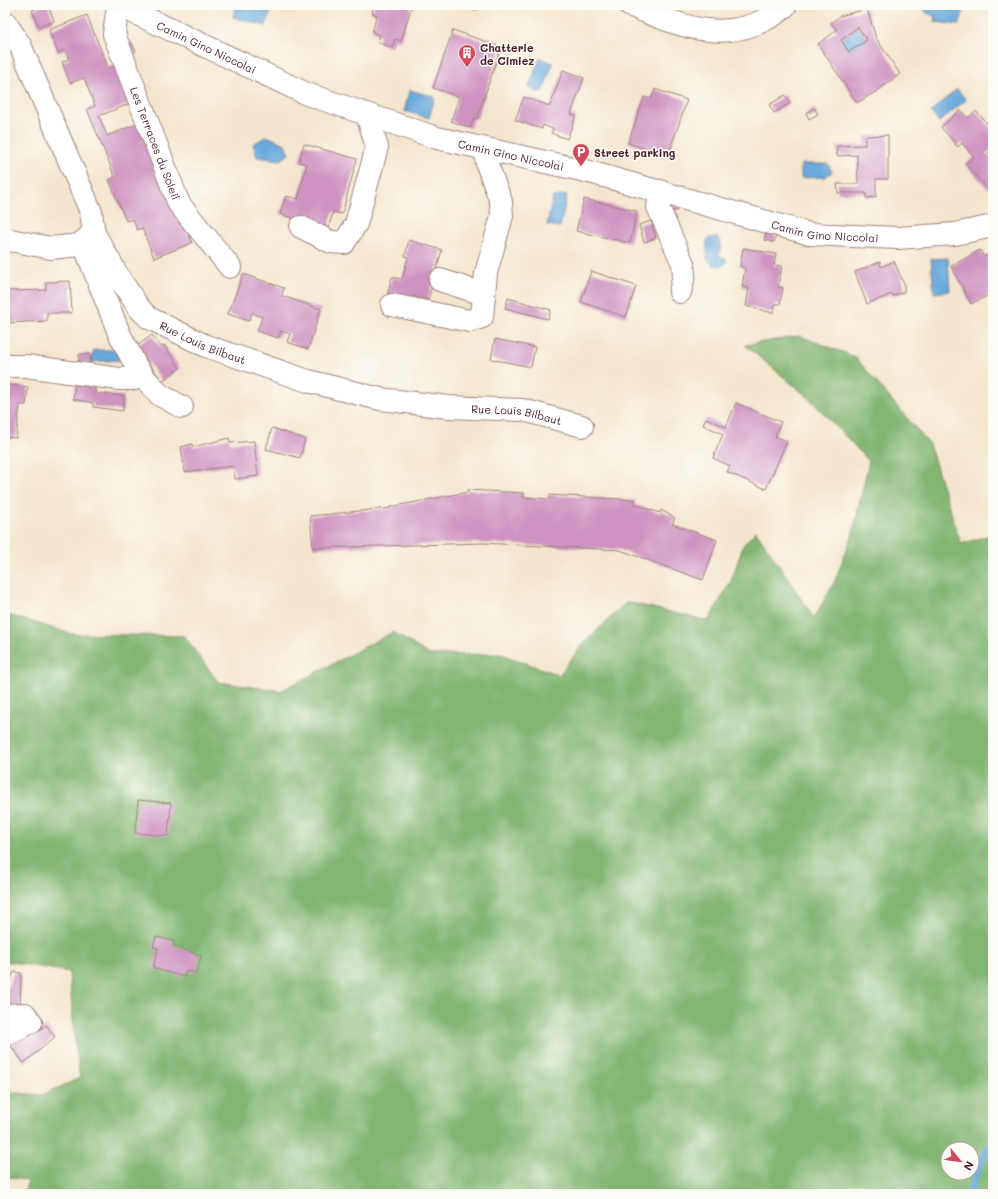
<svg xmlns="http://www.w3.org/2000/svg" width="998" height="1199" viewBox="0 0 998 1199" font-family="Mali,sans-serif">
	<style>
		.forest { fill: #82b672; stroke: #666a4e; fill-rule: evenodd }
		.water { fill: #68a9db; stroke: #596483 }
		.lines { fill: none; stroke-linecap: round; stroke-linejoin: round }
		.stream { stroke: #68a9db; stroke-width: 7 }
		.building { fill: #ce93c1; fill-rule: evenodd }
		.minor-casing { stroke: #9f827c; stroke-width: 24 }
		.minor { stroke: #fff; stroke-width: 22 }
		.labels { text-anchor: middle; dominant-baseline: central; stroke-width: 3; stroke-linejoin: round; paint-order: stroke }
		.street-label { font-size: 11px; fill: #4a1f2b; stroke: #fdfcf7 }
		.poi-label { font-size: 11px; font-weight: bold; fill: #4a1f2b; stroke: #fdfcf7; text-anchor: start }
	</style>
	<rect width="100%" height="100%" fill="#fdfcf7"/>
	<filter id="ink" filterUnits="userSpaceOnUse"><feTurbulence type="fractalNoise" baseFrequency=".025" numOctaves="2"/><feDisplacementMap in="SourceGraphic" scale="8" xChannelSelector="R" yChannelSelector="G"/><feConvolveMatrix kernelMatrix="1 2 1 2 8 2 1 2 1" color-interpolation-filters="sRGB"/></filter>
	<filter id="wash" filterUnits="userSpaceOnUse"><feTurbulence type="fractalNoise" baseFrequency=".012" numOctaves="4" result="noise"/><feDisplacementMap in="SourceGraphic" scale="16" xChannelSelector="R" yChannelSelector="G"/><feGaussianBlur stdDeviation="0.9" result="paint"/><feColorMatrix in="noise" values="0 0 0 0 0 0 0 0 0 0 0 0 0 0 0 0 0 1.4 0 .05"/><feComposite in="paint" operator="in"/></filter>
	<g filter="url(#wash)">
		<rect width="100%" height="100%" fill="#f4e6ce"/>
		<!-- forest -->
		<path class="forest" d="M 800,336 L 855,357 L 929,444 L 961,544 L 993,534 L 993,1194 L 23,1194 L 28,1181 L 5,1176 L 5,1092 L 42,1095 L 80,1078 L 74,1033 L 69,972 L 5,961 L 5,614 L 72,634 L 184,636 L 218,682 L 281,691 L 393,632 L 429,655 L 501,654 L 559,675 L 583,644 L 627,602 L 708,621 L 731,581 L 744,544 L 756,531 L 814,618 L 834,583 L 853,533 L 869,461 L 809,398 L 745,345 ZM 948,1149 L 972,1149 L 972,1173 L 948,1173 Z"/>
		<!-- water -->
		<path class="water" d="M 237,5 L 265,5 L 272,7 L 266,26 L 233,17 Z
			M 928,5 L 958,5 L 965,8 L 959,25 L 935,22 L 936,17 L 925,12 Z
			M 858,27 L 867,40 L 849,52 L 841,40 Z
			M 540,58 L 553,63 L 543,91 L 535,92 L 529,86 Z
			M 957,89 L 966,100 L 939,122 L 931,112 Z
			M 410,90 L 435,97 L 429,118 L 404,111 Z
			M 267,136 L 285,144 L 289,154 L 281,160 L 257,157 L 253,144 Z
			M 801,164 L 828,164 L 832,172 L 825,177 L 801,178 Z
			M 567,195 L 560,227 L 547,225 L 553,197 Z
			M 716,237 L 719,239 L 721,246 L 719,255 L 726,260 L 726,263 L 721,266 L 713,265 L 707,259 L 707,241 L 709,238 Z
			M 948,258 L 950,291 L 934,293 L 931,259 Z
			M 94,350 L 120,350 L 120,360 L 91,362 Z"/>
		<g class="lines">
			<!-- stream -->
			<path class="stream" d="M 968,1194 L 987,1150 L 993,1143"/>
		</g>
		<g id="blocks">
			<!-- building -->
			<path class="building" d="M 45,5 L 48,5 L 54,21 L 39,27 L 32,10 Z
				M 279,5 L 301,5 L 299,11 Z
				M 374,5 L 412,5 L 401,41 L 395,39 L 392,48 L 378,42 L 380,35 L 372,32 L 377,15 L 372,13 Z
				M 465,5 L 479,5 L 477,10 Z
				M 867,9 L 876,38 L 900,74 L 877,91 L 857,103 L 818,44 L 837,30 L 831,23 L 840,16 ZM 858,27 L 867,40 L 849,52 L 841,40 Z
				M 87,15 L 108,68 L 116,65 L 131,103 L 99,116 L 107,136 L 139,123 L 179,224 L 184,222 L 192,243 L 154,258 L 142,228 L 137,230 L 133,219 L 126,221 L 109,180 L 115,177 L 87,109 L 95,106 L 84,78 L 70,83 L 62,62 L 69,59 L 65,50 L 58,53 L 49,30 Z
				M 453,30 L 501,47 L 477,119 L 474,118 L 470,128 L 451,121 L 459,97 L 433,88 Z
				M 131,42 L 136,51 L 126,56 L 121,47 Z
				M 563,70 L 584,78 L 571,114 L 576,116 L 567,139 L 551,133 L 553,129 L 543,125 L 542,129 L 515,120 L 524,97 L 550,106 Z
				M 655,89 L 687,100 L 668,156 L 628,143 L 644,97 L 651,99 Z
				M 785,95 L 790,103 L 774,113 L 769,105 Z
				M 814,108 L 818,114 L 809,119 L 806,113 Z
				M 960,110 L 968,118 L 976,111 L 993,130 L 993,149 L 986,155 L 993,164 L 993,185 L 988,189 L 965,164 L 974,157 L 962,143 L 958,147 L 941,127 Z
				M 888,135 L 888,179 L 876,179 L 876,197 L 866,198 L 866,193 L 838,193 L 837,184 L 858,184 L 857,155 L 837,156 L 837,146 L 865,145 L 865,136 Z
				M 304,144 L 357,159 L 342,214 L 333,212 L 328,229 L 280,214 L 286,196 L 298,199 L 307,164 L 299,162 Z
				M 584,199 L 637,211 L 630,243 L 576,231 Z
				M 672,206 L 678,207 L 677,211 L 671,210 Z
				M 651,221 L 656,238 L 644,242 L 639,225 Z
				M 766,234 L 776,236 L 774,242 L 764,240 Z
				M 409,240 L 442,250 L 428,300 L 413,296 L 411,303 L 387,296 L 392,277 L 402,279 L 408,257 L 405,256 Z
				M 743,248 L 776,254 L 774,265 L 782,266 L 778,287 L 783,288 L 780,304 L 775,304 L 773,313 L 746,306 L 749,288 L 742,287 L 745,268 L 740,266 Z
				M 980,250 L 984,257 L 992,252 L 993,255 L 993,293 L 971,304 L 951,266 Z
				M 894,261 L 904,284 L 904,292 L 893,296 L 892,294 L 867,304 L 855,272 L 880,262 L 881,267 Z
				M 591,271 L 636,286 L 626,317 L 581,302 Z
				M 243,274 L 284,288 L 282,296 L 321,309 L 308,349 L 287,342 L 290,334 L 281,331 L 278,338 L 257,331 L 262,317 L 252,313 L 249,321 L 228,314 Z
				M 70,281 L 72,313 L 47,313 L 47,321 L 5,323 L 5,291 L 46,290 L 46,282 Z
				M 508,298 L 551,310 L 548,319 L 505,308 Z
				M 152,335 L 161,347 L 164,345 L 180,368 L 162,381 L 137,346 Z
				M 495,339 L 535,347 L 531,367 L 491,359 Z
				M 79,354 L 90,354 L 91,362 L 79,363 Z
				M 6,385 L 28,387 L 26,405 L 20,405 L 16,438 L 5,437 Z
				M 75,385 L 95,388 L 95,393 L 124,396 L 123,411 L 93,407 L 93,403 L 73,399 Z
				M 736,403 L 781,422 L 775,436 L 787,441 L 766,489 L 727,472 L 730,466 L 713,458 L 723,434 L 703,425 L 706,418 L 726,427 Z
				M 272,428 L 305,439 L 300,458 L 266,449 Z
				M 229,438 L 230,443 L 254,441 L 258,476 L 235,479 L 233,466 L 185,472 L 181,447 L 192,444 L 193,447 Z
				M 467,490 L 524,493 L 523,497 L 550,499 L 550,495 L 636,500 L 634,504 L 660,513 L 661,510 L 675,518 L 672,524 L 717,540 L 703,580 L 620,550 L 482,543 L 313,548 L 310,516 L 390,508 L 390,507 L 468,492 Z
				M 138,800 L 171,803 L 168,836 L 135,833 Z
				M 156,937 L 174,941 L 173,945 L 201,956 L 196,973 L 186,971 L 184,977 L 153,968 L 158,948 L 153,947 Z
				M 14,972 L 21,973 L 20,1011 L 5,1011 L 5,993 Z
				M 36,1025 L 40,1030 L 46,1025 L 55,1037 L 24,1063 L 10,1045 Z"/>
		</g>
	</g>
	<g filter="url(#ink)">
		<use href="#blocks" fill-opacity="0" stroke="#9f827c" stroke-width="1"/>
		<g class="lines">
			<defs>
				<g id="minor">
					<path id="s1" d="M 118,5 L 307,94 L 437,138 L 586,171 L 810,234 L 897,238 L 955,234 L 993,226"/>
					<path id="s2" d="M 118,5 L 114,34 L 179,204 L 230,267"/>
					<path d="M 629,5 C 672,22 712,42 758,23 C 767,19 779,13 786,5"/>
					<path id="s3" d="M 5,22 L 20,45 L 91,212 L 94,233 L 118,276 L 139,308 L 149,318 L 206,346 L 308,381 L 380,399 L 449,407 L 523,410 L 582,426"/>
					<path d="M 660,191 L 658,207 L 683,264 L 684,276 L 680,292"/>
					<path d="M 301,227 L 331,242 L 344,243 L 356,224 L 377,147 L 367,115"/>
					<path d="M 5,239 L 51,248 L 79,245 L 93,233"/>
					<path d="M 440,280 L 483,294"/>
					<path d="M 392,305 L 470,321 L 482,317 L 486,273 L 502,216 L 501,202 L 487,164 L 485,149"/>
					<path d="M 5,366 L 26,366 L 119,379 L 134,379 L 139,372 L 119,333 L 83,242"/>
					<path d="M 139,372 L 160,395 L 182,407"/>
					<path d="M 5,1015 L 25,1014 L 31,1022 L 5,1035"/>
				</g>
			</defs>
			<!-- minor casing -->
			<use href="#minor" class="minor-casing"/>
			<!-- minor -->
			<use href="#minor" class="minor"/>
		</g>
	</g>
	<!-- icons -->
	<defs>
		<symbol id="building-pin" viewBox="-11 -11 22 30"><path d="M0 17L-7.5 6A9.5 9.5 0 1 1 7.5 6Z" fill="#d1495b" stroke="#fdfcf7"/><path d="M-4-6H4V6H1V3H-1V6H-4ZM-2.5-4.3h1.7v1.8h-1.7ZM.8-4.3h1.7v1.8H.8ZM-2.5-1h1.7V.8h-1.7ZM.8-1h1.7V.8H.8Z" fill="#fff"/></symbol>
		<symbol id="parking-pin" viewBox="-11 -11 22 30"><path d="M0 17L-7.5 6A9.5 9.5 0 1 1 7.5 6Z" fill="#d1495b" stroke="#fdfcf7"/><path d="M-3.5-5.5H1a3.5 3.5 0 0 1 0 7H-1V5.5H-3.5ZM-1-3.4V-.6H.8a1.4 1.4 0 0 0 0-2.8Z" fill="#fff"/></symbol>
	</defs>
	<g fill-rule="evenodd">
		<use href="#building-pin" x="457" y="43" width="20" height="27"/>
		<use href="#parking-pin" x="571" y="142" width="20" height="27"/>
	</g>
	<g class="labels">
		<!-- street labels -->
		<g class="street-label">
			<text stroke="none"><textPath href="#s1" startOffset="98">Camin Gino Niccolai</textPath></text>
			<text stroke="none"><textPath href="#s2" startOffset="146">Les Terraces du Soleil</textPath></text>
			<text stroke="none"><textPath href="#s1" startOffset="422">Camin Gino Niccolai</textPath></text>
			<text stroke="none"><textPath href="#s1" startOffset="746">Camin Gino Niccolai</textPath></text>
			<text stroke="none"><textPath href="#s3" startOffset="391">Rue Louis Bilbaut</textPath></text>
			<text stroke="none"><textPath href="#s3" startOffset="715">Rue Louis Bilbaut</textPath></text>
		</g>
		<!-- poi labels -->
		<g class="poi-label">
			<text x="480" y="47">Chatterie<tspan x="480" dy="13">de Cimiez</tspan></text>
			<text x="594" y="152">Street parking</text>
		</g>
	</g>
	<!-- margin -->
	<rect width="998" height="1199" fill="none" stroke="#fdfcf7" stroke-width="20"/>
	<!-- north arrow -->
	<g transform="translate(960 1161) rotate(119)"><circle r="19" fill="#fdfcf7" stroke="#b5a4a5"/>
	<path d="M0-3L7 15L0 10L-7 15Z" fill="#d1495b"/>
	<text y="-6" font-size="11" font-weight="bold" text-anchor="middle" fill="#4a1f2b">N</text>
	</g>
</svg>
